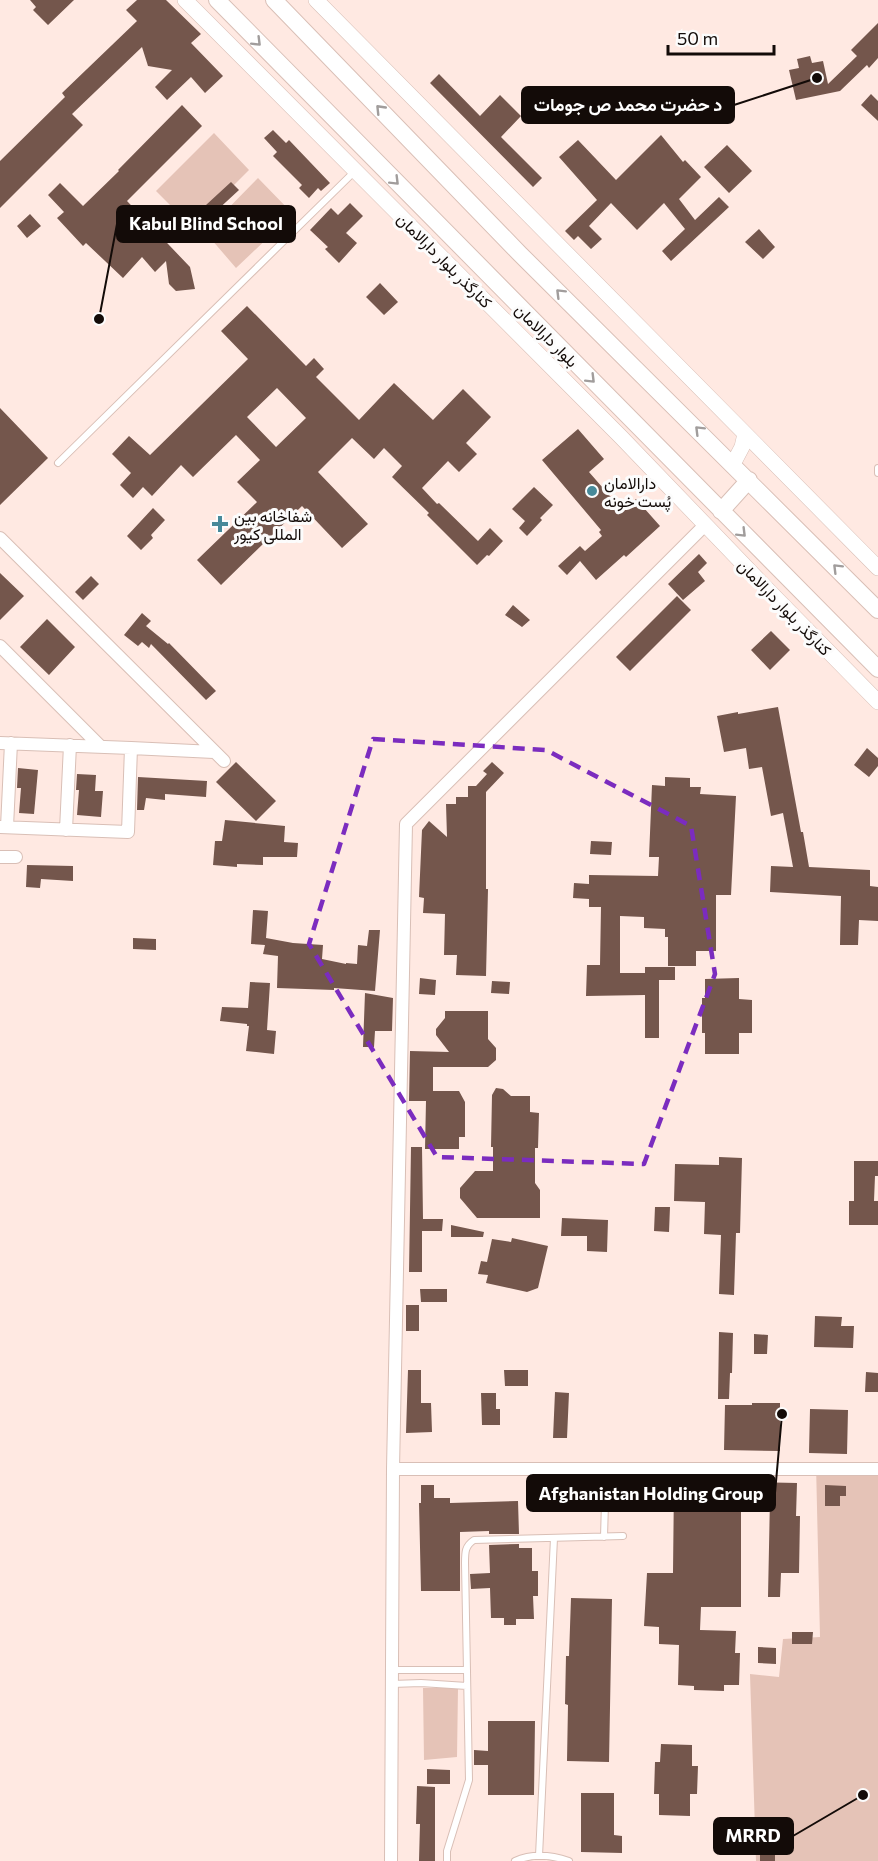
<svg xmlns="http://www.w3.org/2000/svg" width="878" height="1861" viewBox="0 0 878 1861" font-family="Commissioner,Vazirmatn,sans-serif">
	<style>
		.green { fill: #e5c3b7 }
		.building { fill: #74564c; fill-rule: evenodd }
		.lines { fill: none; stroke-linecap: round; stroke-linejoin: round }
		.service-casing { stroke: #d9bfb6; stroke-width: 8 }
		.minor-casing { stroke: #d9bfb6; stroke-width: 14 }
		.tertiary-casing { stroke: #d9bfb6; stroke-width: 16 }
		.secondary-casing { stroke: #d9bfb6; stroke-width: 18 }
		.service { stroke: #fff; stroke-width: 6 }
		.minor { stroke: #fff; stroke-width: 12 }
		.tertiary { stroke: #fff; stroke-width: 15 }
		.secondary { stroke: #fff; stroke-width: 16 }
		.oneway { stroke: #a19d9c }
		.marked { fill: none; stroke: #7b2cbf; stroke-width: 4.5; stroke-dasharray: 12 8; stroke-linejoin: round }
		.poi-dot { fill: #478a9a; stroke: #fcfcfc; stroke-width: 2 }
		.labels { text-anchor: middle; dominant-baseline: central; stroke-width: 6; stroke-linejoin: round; paint-order: stroke }
		.street-label { font-size: 16px; fill: #130b08; stroke: #fcfcfc }
		.poi-label { font-size: 16px; fill: #130b08; stroke: #fcfcfc; text-anchor: start }
		.leader { fill: none; stroke: #130b08; stroke-width: 2 }
		.callout-dot { fill: #130b08; stroke: #fcfcfc; stroke-width: 2 }
		.callout { fill: #130b08; stroke: #130b08; stroke-width: 2 }
		.callout-label { font-size: 18px; text-anchor: middle; font-weight: bold; fill: #fff }
	</style>
	<rect width="100%" height="100%" fill="#ffe9e2"/>
	<!-- green -->
	<path class="green" d="M 214,133 L 249,170 L 192,227 L 156,191 Z
		M 258,178 L 293,214 L 236,268 L 205,232 Z
		M 816,1464 L 878,1467 L 878,1861 L 756,1861 L 750,1674 L 779,1677 L 783,1639 L 820,1637 Z
		M 423,1688 L 458,1688 L 457,1757 L 424,1760 Z"/>
	<!-- building -->
	<path class="building" d="M 30,0 L 74,0 L 48,25 L 33,10 L 36,7 Z
		M 137,0 L 166,0 L 201,34 L 191,43 L 223,76 L 205,93 L 191,77 L 167,100 L 155,87 L 172,70 L 148,66 L 142,47 L 72,114 L 83,125 L 0,208 L 0,161 L 65,97 L 62,93 L 137,21 L 126,10 Z
		M 878,23 L 878,58 L 869,68 L 867,65 L 840,91 L 796,100 L 789,70 L 799,68 L 797,59 L 810,56 L 812,63 L 823,61 L 828,84 L 857,56 L 851,50 Z
		M 439,74 L 480,116 L 500,95 L 521,116 L 501,137 L 542,178 L 533,187 L 430,83 Z
		M 871,94 L 878,101 L 878,121 L 861,105 Z
		M 182,105 L 202,126 L 127,201 L 190,267 L 195,289 L 176,291 L 169,284 L 166,261 L 155,272 L 142,257 L 123,278 L 86,243 L 83,246 L 57,218 L 64,212 L 48,195 L 60,183 L 83,206 L 119,171 L 118,170 Z
		M 273,130 L 286,143 L 289,140 L 330,183 L 321,191 L 318,188 L 309,198 L 299,188 L 302,185 L 273,156 L 277,152 L 264,138 Z
		M 661,135 L 683,162 L 685,160 L 701,177 L 679,199 L 695,220 L 719,197 L 729,207 L 671,261 L 662,251 L 685,229 L 664,203 L 637,230 L 611,203 L 589,226 L 602,239 L 591,249 L 578,236 L 574,240 L 565,231 L 597,200 L 559,157 L 578,140 L 616,180 Z
		M 727,145 L 752,171 L 729,193 L 704,167 Z
		M 231,182 L 239,190 L 214,213 L 206,205 Z
		M 350,203 L 363,216 L 346,233 L 357,243 L 339,263 L 325,249 L 328,247 L 310,230 L 331,208 L 338,215 Z
		M 30,214 L 41,226 L 27,238 L 17,226 Z
		M 759,229 L 775,247 L 763,259 L 745,242 Z
		M 380,283 L 398,302 L 384,315 L 366,297 Z
		M 247,306 L 306,366 L 314,358 L 324,369 L 316,377 L 359,420 L 394,383 L 433,420 L 463,389 L 491,417 L 466,443 L 477,454 L 459,472 L 448,461 L 422,488 L 437,504 L 439,503 L 478,541 L 490,528 L 503,541 L 489,556 L 487,555 L 477,565 L 427,515 L 429,513 L 392,477 L 402,466 L 384,448 L 374,459 L 352,438 L 318,472 L 368,524 L 342,548 L 302,506 L 221,585 L 197,560 L 257,502 L 237,482 L 260,460 L 236,435 L 193,477 L 181,465 L 152,496 L 143,487 L 133,498 L 120,485 L 131,473 L 112,454 L 129,436 L 150,455 L 248,359 L 221,331 ZM 277,388 L 306,418 L 276,447 L 247,417 Z
		M 0,408 L 48,458 L 0,505 Z
		M 578,429 L 604,459 L 589,472 L 623,511 L 636,499 L 660,526 L 626,557 L 624,555 L 596,580 L 580,561 L 567,575 L 558,566 L 580,546 L 585,551 L 602,536 L 599,532 L 601,530 L 542,460 Z
		M 534,487 L 553,505 L 540,518 L 542,520 L 527,536 L 519,528 L 525,521 L 512,509 Z
		M 153,508 L 165,520 L 151,535 L 153,538 L 141,550 L 127,536 Z
		M 699,554 L 707,563 L 698,572 L 705,581 L 683,600 L 668,584 Z
		M 0,573 L 24,596 L 0,620 Z
		M 91,576 L 99,584 L 83,600 L 75,592 Z
		M 677,596 L 691,610 L 630,671 L 616,657 Z
		M 513,605 L 530,620 L 522,627 L 505,615 Z
		M 142,613 L 151,621 L 146,626 L 168,644 L 169,643 L 216,691 L 206,700 L 151,644 L 149,648 L 142,642 L 138,646 L 124,635 Z
		M 47,619 L 75,647 L 49,675 L 20,647 Z
		M 771,631 L 790,650 L 770,670 L 751,650 Z
		M 778,707 L 799,821 L 801,832 L 803,832 L 809,867 L 870,870 L 870,886 L 878,887 L 878,921 L 859,920 L 858,945 L 840,945 L 841,896 L 770,892 L 771,866 L 793,867 L 783,813 L 771,816 L 762,767 L 749,769 L 746,748 L 724,752 L 717,716 L 738,712 L 738,714 Z
		M 867,748 L 878,758 L 878,766 L 869,777 L 854,765 Z
		M 236,762 L 276,801 L 256,821 L 216,782 Z
		M 492,762 L 504,773 L 486,792 L 486,889 L 488,889 L 486,976 L 456,975 L 457,955 L 444,955 L 445,914 L 423,913 L 424,898 L 419,897 L 422,830 L 429,821 L 447,837 L 446,804 L 456,804 L 456,797 L 468,797 L 468,786 L 476,786 L 487,774 L 483,771 Z
		M 18,768 L 38,770 L 34,814 L 19,813 L 21,788 L 17,788 Z
		M 77,774 L 96,775 L 95,791 L 103,791 L 101,817 L 77,815 L 79,790 L 76,790 Z
		M 138,777 L 207,781 L 206,797 L 165,794 L 165,800 L 146,798 L 144,810 L 137,810 Z
		M 665,777 L 690,778 L 690,787 L 701,787 L 700,794 L 736,796 L 731,895 L 716,895 L 716,951 L 696,951 L 696,966 L 668,966 L 668,937 L 665,937 L 665,929 L 644,928 L 644,917 L 620,916 L 620,973 L 645,973 L 645,967 L 675,967 L 675,980 L 659,980 L 659,1038 L 645,1038 L 645,995 L 586,996 L 587,965 L 600,965 L 601,907 L 589,907 L 589,899 L 573,898 L 574,883 L 589,884 L 589,875 L 658,876 L 659,857 L 649,857 L 652,785 L 665,786 Z
		M 225,820 L 285,826 L 284,842 L 298,843 L 297,857 L 263,857 L 263,865 L 237,864 L 237,867 L 213,865 L 215,841 L 222,841 Z
		M 591,841 L 612,842 L 611,855 L 590,854 Z
		M 27,865 L 73,866 L 73,881 L 41,879 L 40,888 L 26,887 Z
		M 253,910 L 268,911 L 266,938 L 293,943 L 323,945 L 322,959 L 346,964 L 346,963 L 357,964 L 358,945 L 367,946 L 369,930 L 380,930 L 375,991 L 334,988 L 334,990 L 277,988 L 278,956 L 263,954 L 265,945 L 251,944 Z
		M 133,938 L 156,939 L 156,950 L 133,949 Z
		M 420,978 L 436,980 L 435,995 L 419,994 Z
		M 739,978 L 739,999 L 752,1000 L 752,1033 L 739,1033 L 739,1054 L 705,1054 L 705,1033 L 702,1033 L 702,998 L 705,998 L 705,979 Z
		M 492,981 L 510,982 L 509,994 L 491,993 Z
		M 250,982 L 270,983 L 267,1030 L 276,1031 L 274,1054 L 246,1051 L 249,1026 L 247,1026 L 247,1024 L 220,1021 L 222,1007 L 248,1008 Z
		M 365,993 L 393,998 L 392,1031 L 375,1031 L 374,1047 L 363,1047 Z
		M 445,1011 L 488,1011 L 488,1039 L 496,1048 L 496,1060 L 488,1067 L 433,1067 L 433,1091 L 459,1091 L 465,1102 L 465,1137 L 459,1137 L 459,1149 L 425,1149 L 426,1101 L 409,1101 L 410,1051 L 449,1052 L 436,1035 L 436,1029 L 445,1018 Z
		M 496,1088 L 503,1089 L 511,1096 L 530,1096 L 530,1112 L 539,1113 L 538,1148 L 535,1148 L 535,1183 L 540,1190 L 540,1218 L 477,1218 L 460,1198 L 460,1188 L 475,1171 L 493,1171 L 493,1147 L 491,1147 L 492,1095 Z
		M 411,1147 L 422,1147 L 423,1219 L 443,1219 L 442,1231 L 422,1231 L 422,1272 L 409,1272 Z
		M 719,1157 L 742,1158 L 740,1233 L 736,1233 L 734,1295 L 719,1294 L 721,1235 L 704,1234 L 705,1202 L 674,1201 L 675,1164 L 719,1165 Z
		M 854,1161 L 878,1161 L 878,1176 L 875,1176 L 874,1201 L 878,1201 L 878,1225 L 849,1225 L 849,1201 L 854,1201 Z
		M 655,1207 L 670,1207 L 669,1232 L 654,1231 Z
		M 562,1218 L 608,1220 L 607,1252 L 587,1251 L 587,1236 L 561,1236 Z
		M 451,1225 L 484,1232 L 483,1237 L 451,1237 Z
		M 512,1238 L 548,1246 L 538,1288 L 527,1292 L 486,1283 L 488,1275 L 478,1274 L 481,1261 L 487,1262 L 492,1239 L 511,1242 Z
		M 420,1289 L 447,1289 L 447,1302 L 421,1302 Z
		M 406,1305 L 419,1305 L 419,1331 L 406,1331 Z
		M 815,1316 L 842,1317 L 841,1326 L 854,1326 L 853,1348 L 814,1347 Z
		M 719,1332 L 733,1333 L 732,1373 L 730,1373 L 729,1399 L 718,1399 Z
		M 754,1334 L 768,1335 L 767,1354 L 754,1354 Z
		M 408,1370 L 421,1370 L 421,1403 L 431,1403 L 432,1432 L 406,1433 Z
		M 504,1370 L 528,1370 L 528,1386 L 505,1386 Z
		M 866,1372 L 878,1373 L 878,1392 L 865,1392 Z
		M 555,1392 L 569,1393 L 567,1438 L 553,1438 Z
		M 481,1393 L 496,1393 L 496,1409 L 500,1409 L 500,1425 L 482,1425 Z
		M 752,1403 L 780,1403 L 780,1451 L 724,1450 L 725,1405 L 752,1405 Z
		M 810,1409 L 848,1410 L 847,1454 L 809,1453 Z
		M 699,1477 L 744,1478 L 744,1482 L 797,1483 L 796,1516 L 800,1516 L 799,1573 L 781,1573 L 780,1597 L 768,1597 L 770,1498 L 744,1498 L 741,1499 L 741,1607 L 701,1607 L 700,1630 L 736,1631 L 735,1653 L 740,1653 L 739,1685 L 724,1685 L 724,1691 L 694,1690 L 694,1686 L 678,1685 L 679,1645 L 659,1644 L 659,1627 L 644,1626 L 647,1573 L 673,1573 L 674,1482 L 699,1483 Z
		M 421,1485 L 434,1485 L 434,1498 L 450,1498 L 450,1503 L 518,1501 L 519,1534 L 489,1534 L 489,1531 L 460,1532 L 460,1591 L 421,1591 L 419,1503 L 421,1503 Z
		M 825,1485 L 846,1486 L 846,1496 L 840,1496 L 840,1506 L 825,1506 Z
		M 519,1544 L 519,1548 L 532,1548 L 532,1571 L 538,1571 L 538,1596 L 533,1596 L 534,1619 L 516,1619 L 516,1625 L 504,1625 L 504,1618 L 491,1618 L 490,1588 L 471,1589 L 470,1574 L 490,1573 L 489,1545 Z
		M 571,1598 L 612,1599 L 609,1762 L 567,1761 L 568,1705 L 565,1704 L 566,1656 L 569,1656 Z
		M 792,1632 L 813,1632 L 812,1644 L 792,1644 Z
		M 758,1647 L 776,1648 L 776,1664 L 758,1663 Z
		M 488,1721 L 535,1721 L 534,1795 L 488,1795 L 488,1765 L 474,1765 L 474,1750 L 488,1751 Z
		M 661,1744 L 692,1745 L 692,1766 L 698,1766 L 697,1794 L 690,1794 L 690,1816 L 659,1815 L 659,1794 L 654,1794 L 655,1762 L 660,1762 Z
		M 427,1769 L 450,1770 L 450,1784 L 427,1784 Z
		M 417,1786 L 435,1787 L 435,1861 L 419,1861 L 420,1824 L 416,1824 Z
		M 581,1793 L 614,1793 L 614,1835 L 622,1836 L 622,1853 L 581,1852 Z
		M 775,1843 L 775,1861 L 760,1861 L 760,1844 Z"/>
	<g class="lines">
		<defs>
			<path id="service" d="M 58,463 L 355,171
				M 878,468 L 878,473
				M 604,1537 L 606,1469
				M 392,1670 L 467,1670
				M 392,1684 L 421,1683 L 467,1686
				M 539,1856 L 554,1538
				M 447,1861 L 447,1851 L 469,1780 L 465,1563 C 465,1552 465,1546 474,1540 L 623,1536
				M 515,1861 C 533,1853 551,1855 569,1861"/>
			<path id="minor" d="M 0,538 L 224,761
				M 0,646 L 101,747
				M 0,743 L 131,748 L 128,832 L 0,827
				M 131,748 L 214,752
				M 7,827 L 11,743
				M 66,830 L 70,745
				M 0,857 L 16,857
				M 393,1469 L 878,1469
				M 391,1861 L 393,1469 L 406,824 L 705,525"/>
			<path id="tertiary" d="M 185,0 L 621,437 L 770,592 L 878,702
				M 316,0 L 878,568
				M 733,464 L 742,447 L 745,434"/>
			<path id="secondary" d="M 217,0 L 878,669
				M 274,0 L 520,254 L 878,610
				M 721,511 L 749,480"/>
		</defs>
		<!-- service casing -->
		<use href="#service" class="service-casing"/>
		<!-- minor casing -->
		<use href="#minor" class="minor-casing"/>
		<!-- tertiary casing -->
		<use href="#tertiary" class="tertiary-casing"/>
		<!-- secondary casing -->
		<use href="#secondary" class="secondary-casing"/>
		<!-- service -->
		<use href="#service" class="service"/>
		<!-- minor -->
		<use href="#minor" class="minor"/>
		<!-- tertiary -->
		<use href="#tertiary" class="tertiary"/>
		<!-- secondary -->
		<use href="#secondary" class="secondary"/>
	</g>
	<!-- one-way arrows -->
	<defs><path id="oneway-chevron" d="M-2-3.5L2.5 0L-2 3.5" fill="none" stroke-width="1.6" stroke-linecap="round" stroke-linejoin="round" transform="scale(1.5)"/></defs>
	<g class="oneway">
		<use href="#oneway-chevron" transform="translate(257 42) rotate(45)"/>
		<use href="#oneway-chevron" transform="translate(380 109) rotate(-134)"/>
		<use href="#oneway-chevron" transform="translate(395 181) rotate(45)"/>
		<use href="#oneway-chevron" transform="translate(560 293) rotate(-135)"/>
		<use href="#oneway-chevron" transform="translate(591 379) rotate(45)"/>
		<use href="#oneway-chevron" transform="translate(699 430) rotate(-135)"/>
		<use href="#oneway-chevron" transform="translate(742 533) rotate(45)"/>
		<use href="#oneway-chevron" transform="translate(837 568) rotate(-135)"/>
	</g>
	<!-- marked area -->
	<path class="marked" d="M 373,739 L 546,750 L 691,826 L 715,974 L 644,1164 L 437,1157 L 309,944 Z"/>
	<!-- markers -->
	<g class="poi-dot">
		<circle cx="592" cy="491" r="6"/>
		<path d="M217 515h6v6h6v6h-6v6h-6v-6h-6v-6h6z"/>
	</g>
	<g class="labels">
		<!-- street labels -->
		<g class="street-label">
			<text transform="translate(445 260) rotate(45)">کنارگذر بلوار دارالامان</text>
			<text transform="translate(547 335) rotate(45)">بلوار دارالامان</text>
			<text transform="translate(785 607) rotate(46)">کنارگذر بلوار دارالامان</text>
		</g>
		<!-- poi labels -->
		<g class="poi-label">
			<text x="604" y="482">دارالامان<tspan x="604" dy="18">پُست خونه</tspan></text>
			<text x="234" y="515">شفاخانه بین<tspan x="234" dy="18">المللی کیور</tspan></text>
		</g>
	</g>
	<!-- callouts -->
	<path class="leader" d="M817 78L734 105M99 319L117 224M782 1414L775 1493M863 1795L793 1836"/>
	<g class="callout-dot">
		<circle cx="817" cy="78" r="6"/>
		<circle cx="99" cy="319" r="6"/>
		<circle cx="782" cy="1414" r="6"/>
		<circle cx="863" cy="1795" r="6"/>
	</g>
	<g class="callout">
		<rect x="522" y="87" width="212" height="36" rx="6"/>
		<rect x="117" y="206" width="178" height="36" rx="6"/>
		<rect x="527" y="1475" width="248" height="36" rx="6"/>
		<rect x="714" y="1818" width="79" height="36" rx="6"/>
	</g>
	<g class="callout-label">
		<text x="628" y="111">د حضرت محمد ص جومات</text>
		<text x="206" y="230">Kabul Blind School</text>
		<text x="651" y="1500">Afghanistan Holding Group</text>
		<text x="753" y="1842">MRRD</text>
	</g>
	<!-- scale -->
	<path d="M668 45v9h106v-9" fill="none" stroke="#130b08" stroke-width="3"/>
	<text x="677" y="45" font-size="18" fill="#130b08" stroke="#fcfcfc" stroke-width="4.5" paint-order="stroke">50 m</text>
</svg>
